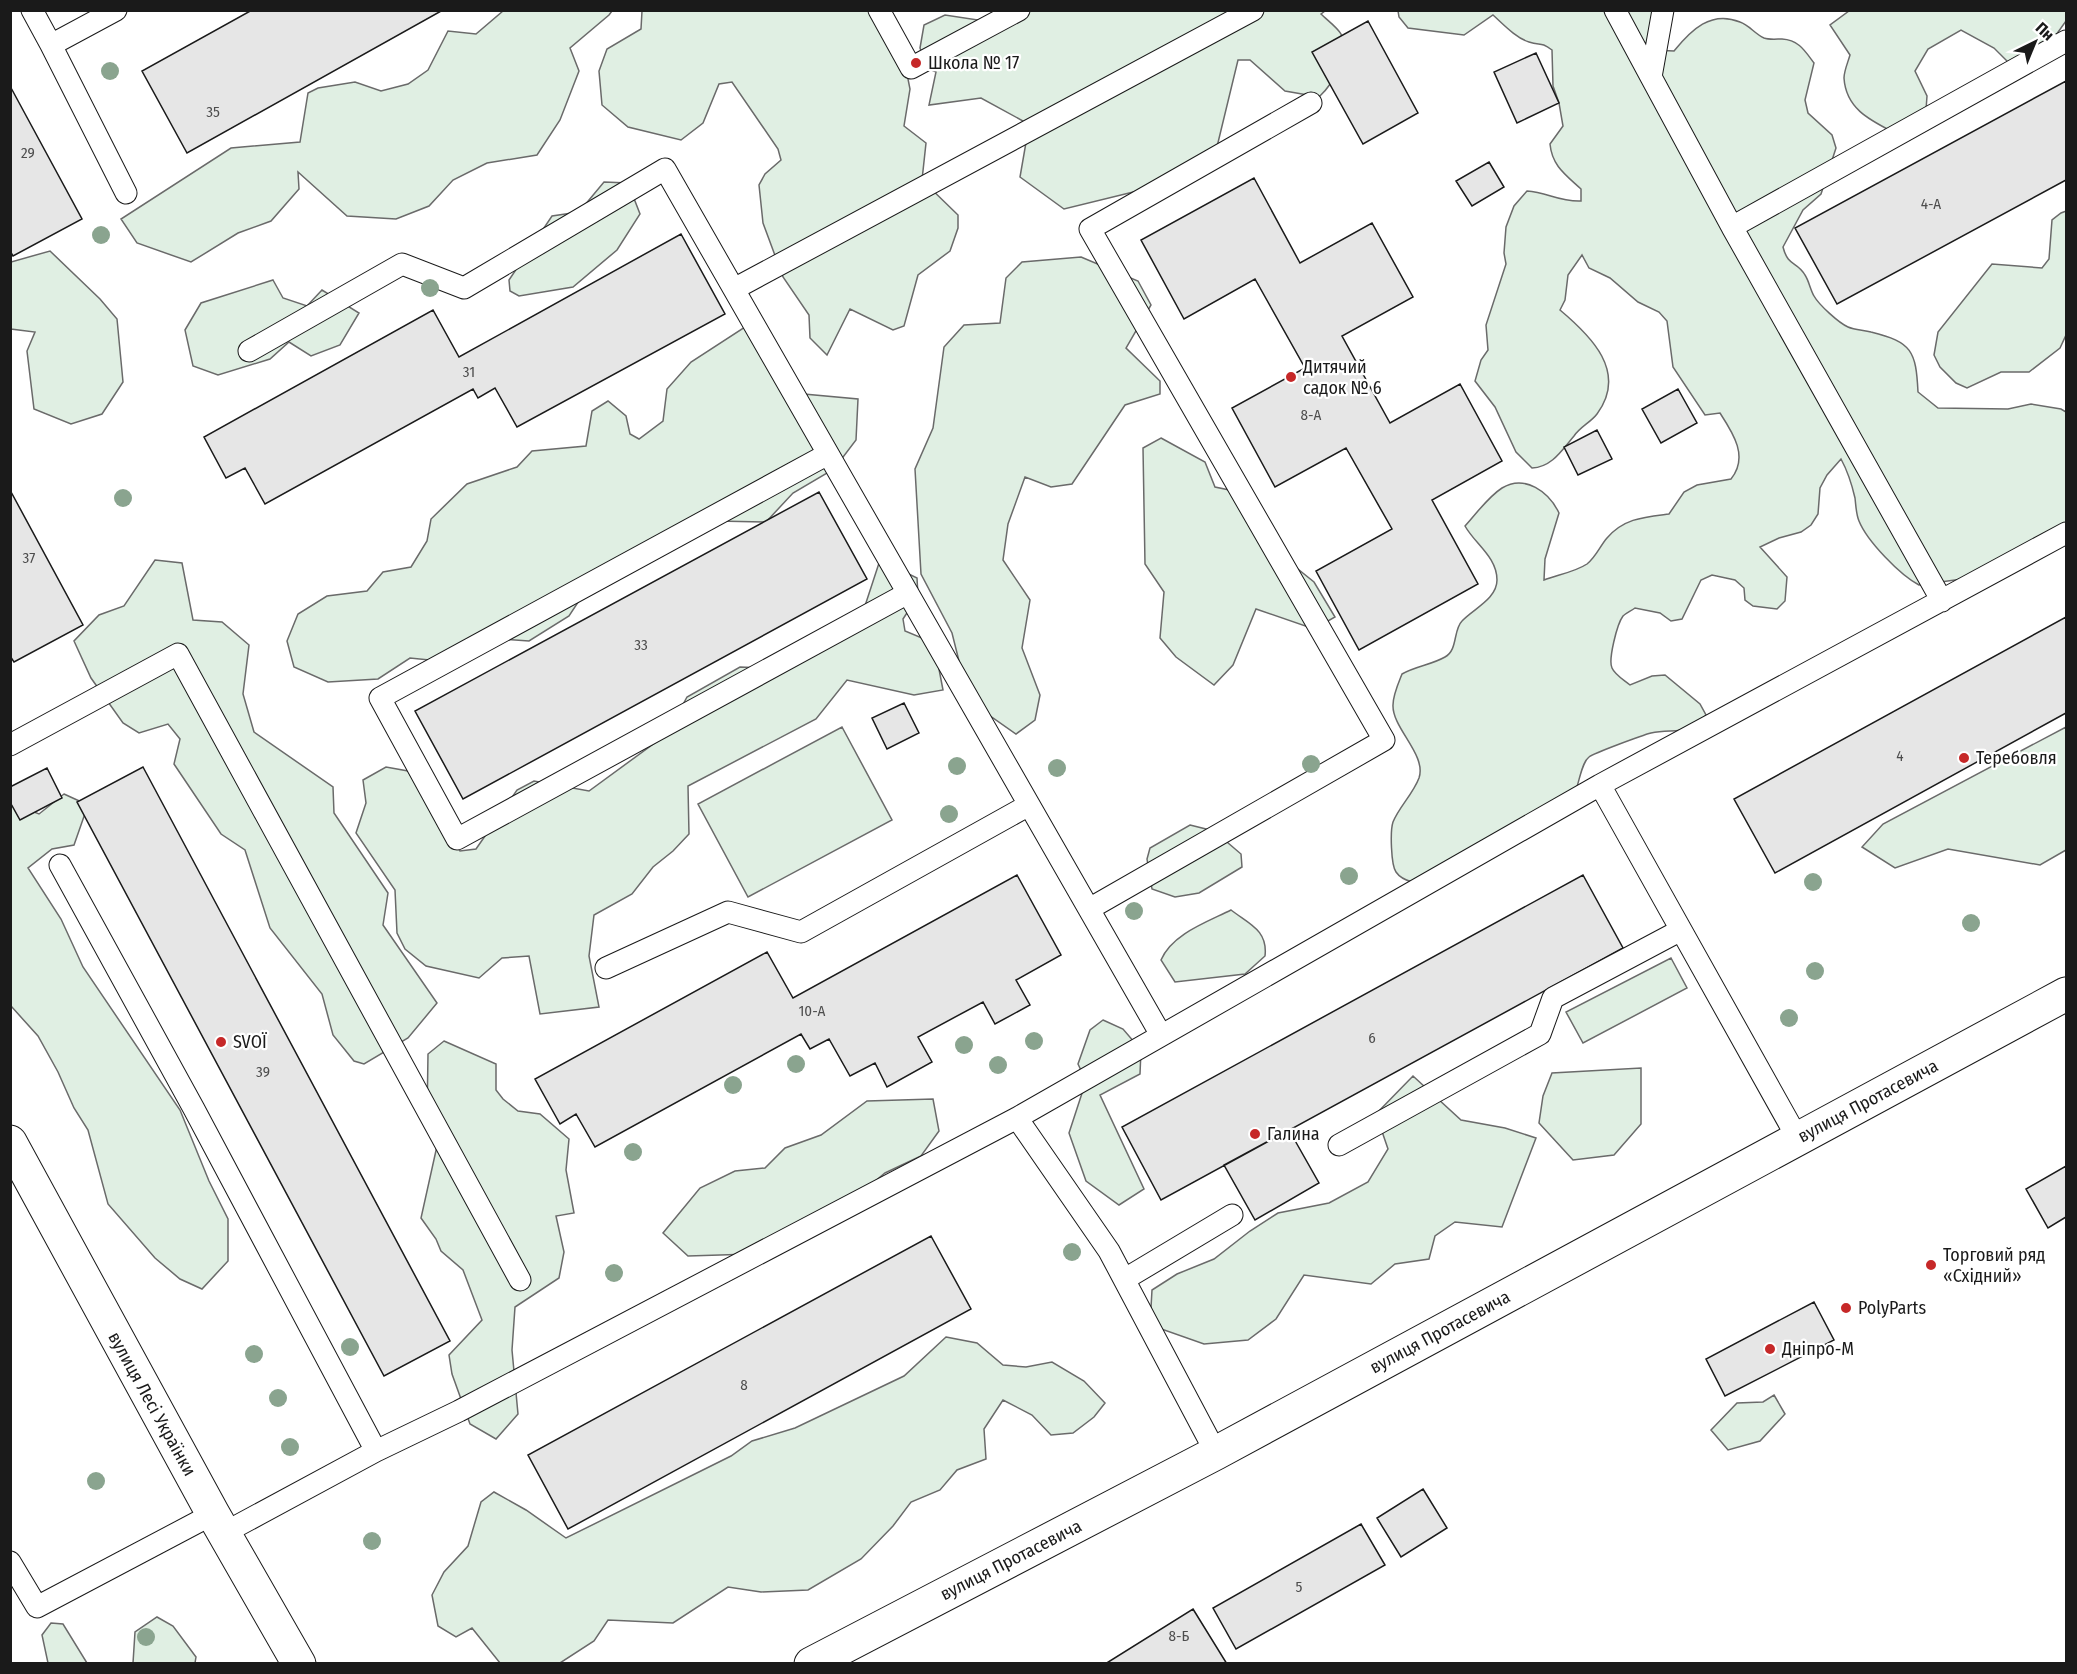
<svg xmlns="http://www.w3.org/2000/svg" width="2077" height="1674" viewBox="0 0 2077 1674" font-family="'Fira Sans Condensed',sans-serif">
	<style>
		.green { fill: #e0efe3; stroke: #6a6a6a; stroke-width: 1.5 }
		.building { fill: #e6e6e6; stroke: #1a1a1a; stroke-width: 1.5 }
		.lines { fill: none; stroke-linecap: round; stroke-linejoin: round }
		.lane-casing { stroke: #1a1a1a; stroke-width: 23 }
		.secondary-casing { stroke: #1a1a1a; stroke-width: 35 }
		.highway-casing { stroke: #1a1a1a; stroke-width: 35 }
		.lane { stroke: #fff; stroke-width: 21 }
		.secondary { stroke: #fff; stroke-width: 33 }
		.highway { stroke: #fff; stroke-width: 33 }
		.tree { fill: #8aa48f }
		.poi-dot { fill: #c62828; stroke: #fff; stroke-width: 2 }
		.labels { text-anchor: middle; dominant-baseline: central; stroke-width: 4.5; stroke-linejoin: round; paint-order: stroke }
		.number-label { font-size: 15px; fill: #4d4d4d }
		.poi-label { font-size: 18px; fill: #1a1a1a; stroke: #fff; text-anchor: start }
		.street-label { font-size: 18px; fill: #1a1a1a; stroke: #fff }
	</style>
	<rect width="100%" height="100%" fill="#fff"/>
	<!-- green -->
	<path class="green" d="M 1019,10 L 1325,11 L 1321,14 C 1327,20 1337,27 1341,34 C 1351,54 1333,84 1319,97 L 1285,91 L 1250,60 L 1238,60 L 1215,155 L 1174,182 L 1064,209 L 1020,177 L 1028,131 L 1023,121 L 981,98 L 929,105 L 936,72 L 927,68 L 920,48 L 924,25 L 945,15 L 1004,24 Z
		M 503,11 L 612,11 L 609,15 L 570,48 L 579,71 L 560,120 L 537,155 L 487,163 L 453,180 L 429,206 L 396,219 L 347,216 L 298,172 L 299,189 L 271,221 L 238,233 L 191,262 L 137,243 L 121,219 L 231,148 L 300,142 L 308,93 L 318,88 L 355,82 L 381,91 L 408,84 L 428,70 L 448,31 L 476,34 Z
		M 642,11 L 882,11 L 907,74 L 910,89 L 904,126 L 926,143 L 922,180 L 958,215 L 958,228 L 950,251 L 918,275 L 904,326 L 893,330 L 850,309 L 827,355 L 810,338 L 809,315 L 783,277 L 763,223 L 759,185 L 765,174 L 781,160 L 778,149 L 732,82 L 719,84 L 703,123 L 681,140 L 628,127 L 602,105 L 599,71 L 607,49 L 641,29 Z
		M 1398,11 L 1660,11 L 1653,50 L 1674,51 C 1691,30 1711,10 1740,22 C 1749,25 1755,34 1764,38 C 1769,40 1777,39 1782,39 C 1799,40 1805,51 1814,63 L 1805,100 L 1808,113 L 1832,135 L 1836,148 L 1821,194 L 1803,210 L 1783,247 C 1788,267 1797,261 1805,275 C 1809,281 1810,289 1814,296 C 1819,305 1839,323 1848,327 C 1855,330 1864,330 1871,332 C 1912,342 1916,351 1918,392 L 1938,408 L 2008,409 L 2031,404 L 2061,409 L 2066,412 L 2066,522 L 2003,570 L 1991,575 L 1919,585 C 1900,575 1867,541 1859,521 C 1856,514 1856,506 1855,498 C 1852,485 1847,470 1841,459 L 1827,475 L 1820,488 L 1818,514 L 1811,525 L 1801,532 L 1779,538 L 1760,547 L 1787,577 L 1785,601 L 1777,609 L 1753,606 L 1745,600 L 1744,588 L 1735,580 L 1712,575 L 1701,580 L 1682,619 L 1671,621 L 1660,613 L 1635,608 C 1631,611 1626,613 1623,616 C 1617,624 1608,660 1612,668 C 1615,675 1624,680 1630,685 L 1652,676 L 1665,675 L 1700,704 L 1706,715 C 1689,737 1674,728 1651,733 C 1643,735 1594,753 1589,757 C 1581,763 1579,785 1574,795 L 1412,882 C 1405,880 1400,878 1396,872 C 1391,865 1390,831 1393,822 C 1399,807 1413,794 1419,778 C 1427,755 1392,728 1393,705 C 1393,695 1398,684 1402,674 C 1416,666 1431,665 1445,657 C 1458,650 1453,630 1462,621 C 1473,609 1497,599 1497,580 C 1497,557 1475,544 1465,526 C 1476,514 1488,497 1502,488 C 1525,474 1549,492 1559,513 L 1545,559 L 1544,580 C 1557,575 1575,572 1587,564 C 1596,557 1600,546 1607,538 C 1624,518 1645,517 1669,514 L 1684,492 L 1697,485 L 1731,479 C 1749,457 1733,433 1720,413 L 1705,415 L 1673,367 L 1667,321 L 1659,312 L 1638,302 L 1610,278 L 1589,268 L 1582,255 L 1568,275 L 1565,300 L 1560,310 C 1591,336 1628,372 1597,414 C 1591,422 1580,427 1574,436 C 1562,450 1552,467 1532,468 L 1516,452 L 1495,407 L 1475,381 L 1481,360 L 1488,350 L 1486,325 L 1506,264 L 1504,253 L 1506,227 L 1514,206 L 1527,191 C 1547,192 1559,202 1581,201 L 1581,189 C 1566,175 1552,166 1550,144 L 1563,126 L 1559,103 L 1553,86 L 1552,50 C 1540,41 1541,46 1529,42 C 1516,38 1503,24 1493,15 L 1464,35 L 1408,28 L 1399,17 Z
		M 1849,11 L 2066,11 L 2066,21 L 2031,70 L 2018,72 L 1994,48 L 1961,30 L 1928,49 L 1915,71 L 1927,96 L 1926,110 L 1897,134 C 1872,121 1846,110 1844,78 C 1844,71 1848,62 1850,55 L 1830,25 Z
		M 604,182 L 628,183 L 640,214 L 617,250 L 573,287 L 519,296 L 510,291 L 509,280 L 552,216 L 579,212 Z
		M 2066,211 L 2066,335 L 2060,348 L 2029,372 L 2001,372 L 1967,388 L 1956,383 L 1940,367 L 1934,355 L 1938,332 L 1992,264 L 2042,268 L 2049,259 L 2052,220 L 2061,213 Z
		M 50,251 L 100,299 L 117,319 L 123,382 L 102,414 L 71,424 L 34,409 L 27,351 L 35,332 L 11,329 L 11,262 Z
		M 1081,257 L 1138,281 L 1151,305 L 1126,348 L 1160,381 L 1160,394 L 1125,405 L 1072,484 L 1051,487 L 1025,477 L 1008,524 L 1003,560 L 1030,600 L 1022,648 L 1040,695 L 1035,720 L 1016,734 L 969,701 L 952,633 L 921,574 L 915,469 L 933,428 L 944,347 L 964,325 L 1000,323 L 1006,278 L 1022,262 Z
		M 273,280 L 283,298 L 307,306 L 322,290 L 359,313 L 340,345 L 311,356 L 289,342 L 270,359 L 218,375 L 193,366 L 185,330 L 201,303 Z
		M 748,325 L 793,393 L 858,399 L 856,440 L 834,469 L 793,493 L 766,522 L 716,521 L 588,587 L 569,616 L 529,641 L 502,639 L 449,662 L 410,658 L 378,679 L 328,682 L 294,667 L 287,641 L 298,614 L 327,596 L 367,591 L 383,572 L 411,567 L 427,541 L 431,519 L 467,484 L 517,467 L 532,451 L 586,446 L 592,411 L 608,401 L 626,416 L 630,434 L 639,439 L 663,421 L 667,389 L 691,362 Z
		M 1161,438 L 1205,462 L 1215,487 L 1239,492 L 1258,537 L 1314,582 L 1335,617 L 1314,629 L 1256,609 L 1233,665 L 1214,685 L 1176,657 L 1160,638 L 1164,592 L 1145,564 L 1143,448 Z
		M 155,560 L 182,563 L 193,620 L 222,622 L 249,645 L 243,694 L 254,732 L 333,787 L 334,813 L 388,893 L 383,925 L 437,1003 L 408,1038 L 364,1064 L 354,1061 L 333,1035 L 322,994 L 270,928 L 245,850 L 221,834 L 174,764 L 180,739 L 168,724 L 139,733 L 123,723 L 91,678 L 74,641 L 99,615 L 124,606 Z
		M 880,560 L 917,578 L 918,596 L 903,619 L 905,631 L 934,643 L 943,690 L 914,695 L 847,680 L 816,719 L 688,786 L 689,834 L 673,851 L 653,867 L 632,894 L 594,915 L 589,956 L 599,1007 L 540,1014 L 529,956 L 502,958 L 479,978 L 426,966 L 405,949 L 397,933 L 395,890 L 356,833 L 366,803 L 363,780 L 386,767 L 408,771 L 447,836 L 460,851 L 476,849 L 517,790 L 534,781 L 589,791 L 667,734 L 687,697 L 740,667 L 788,669 L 861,618 Z
		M 842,727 L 892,820 L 748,897 L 698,804 Z
		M 2066,727 L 2066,850 L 2040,865 L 1948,849 L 1895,868 L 1862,847 L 1883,824 Z
		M 64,794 L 88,805 L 74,845 L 52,849 L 28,868 L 61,919 L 83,967 L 180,1110 L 209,1181 L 228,1219 L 228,1261 L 202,1289 L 180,1279 L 155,1258 L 108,1204 L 88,1130 L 74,1108 L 58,1072 L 38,1036 L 11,1006 L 11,803 L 39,814 Z
		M 1190,825 L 1214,831 L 1241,854 L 1242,867 L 1199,893 L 1175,897 L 1152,889 L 1147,859 L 1150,848 Z
		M 1231,910 C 1249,924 1268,930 1265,956 L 1245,974 L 1175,982 L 1161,960 C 1172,934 1207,922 1231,910 Z
		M 1671,958 L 1687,988 L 1583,1043 L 1566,1012 Z
		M 1103,1020 L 1123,1029 L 1141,1050 L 1140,1074 L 1100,1095 L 1144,1189 L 1119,1205 L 1086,1181 L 1069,1133 L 1086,1081 L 1078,1064 L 1090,1030 Z
		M 444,1041 L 496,1064 L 496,1090 L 503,1099 L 518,1111 L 540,1114 L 569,1139 L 566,1170 L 574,1213 L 556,1216 L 564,1252 L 559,1278 L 515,1307 L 512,1350 L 518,1414 L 496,1439 L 470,1424 L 452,1374 L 449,1355 L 482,1320 L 463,1270 L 441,1251 L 436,1239 L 421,1218 L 437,1146 L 427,1119 L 428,1054 Z
		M 1641,1068 L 1641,1124 L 1614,1155 L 1573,1160 L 1539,1123 L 1543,1096 L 1552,1073 Z
		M 1413,1076 L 1461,1120 L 1505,1128 L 1536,1138 L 1502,1227 L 1455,1222 L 1435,1236 L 1429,1259 L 1395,1264 L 1371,1284 L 1304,1275 L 1276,1319 L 1248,1340 L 1204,1344 L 1150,1325 L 1152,1290 L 1177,1274 L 1214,1259 L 1250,1231 L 1278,1213 L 1329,1203 L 1368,1182 L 1388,1149 L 1376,1114 Z
		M 933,1099 L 939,1131 L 921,1156 L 885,1173 L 849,1203 L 752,1254 L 688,1256 L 663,1233 L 700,1188 L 735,1171 L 765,1168 L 785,1148 L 821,1135 L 867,1101 Z
		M 946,1337 L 977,1343 L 1003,1365 L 1026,1367 L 1052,1362 L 1084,1381 L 1105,1403 L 1094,1417 L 1073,1433 L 1051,1435 L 1032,1415 L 1003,1400 L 984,1429 L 986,1459 L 957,1470 L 940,1490 L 911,1502 L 893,1526 L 861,1559 L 808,1590 L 761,1592 L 728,1587 L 673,1623 L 608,1620 L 594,1641 L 560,1663 L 500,1663 L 472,1628 L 456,1637 L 438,1626 L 432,1595 L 444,1572 L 468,1546 L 481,1502 L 494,1492 L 526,1510 L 566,1538 L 731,1456 L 752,1441 L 795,1428 L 904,1376 Z
		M 1774,1395 L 1785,1414 L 1760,1441 L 1728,1450 L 1711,1430 L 1737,1403 L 1763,1402 Z
		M 157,1617 L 173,1626 L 196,1657 L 195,1663 L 133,1663 L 135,1632 Z
		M 51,1623 L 63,1624 L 87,1663 L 48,1663 L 42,1635 Z"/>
	<!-- building -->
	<path class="building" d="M 252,10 L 443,10 L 187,153 L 142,71 Z
		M 1368,21 L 1418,113 L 1363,144 L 1312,52 Z
		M 1536,53 L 1559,103 L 1517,123 L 1494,72 Z
		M 2066,81 L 2066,180 L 1837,304 L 1795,228 Z
		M 10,86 L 82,219 L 13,256 L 10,251 Z
		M 1489,162 L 1504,187 L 1472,206 L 1456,181 Z
		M 1254,178 L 1300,263 L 1372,223 L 1413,297 L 1342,336 L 1390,423 L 1460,384 L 1502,461 L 1432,500 L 1478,584 L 1359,650 L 1316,571 L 1392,529 L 1346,448 L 1275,487 L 1232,408 L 1305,368 L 1255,279 L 1184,319 L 1141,240 Z
		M 681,234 L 725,314 L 517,427 L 495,388 L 478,398 L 473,389 L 265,504 L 245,468 L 226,478 L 204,437 L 433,310 L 459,357 Z
		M 1678,389 L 1697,423 L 1661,443 L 1642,409 Z
		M 1597,430 L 1612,459 L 1578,475 L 1564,447 Z
		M 10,490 L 83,625 L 14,662 L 10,656 Z
		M 819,492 L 867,579 L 463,799 L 415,711 Z
		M 2066,617 L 2066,713 L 1775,873 L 1734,799 Z
		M 904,703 L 919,733 L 887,749 L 872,718 Z
		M 143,767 L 450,1341 L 384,1376 L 77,802 Z
		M 47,768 L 62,798 L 20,820 L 10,802 L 10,787 Z
		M 1017,875 L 1061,955 L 1016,980 L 1030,1005 L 995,1024 L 983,1002 L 918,1037 L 932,1062 L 887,1087 L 875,1063 L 850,1076 L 829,1039 L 810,1049 L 801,1034 L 595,1147 L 576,1114 L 560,1124 L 535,1079 L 767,952 L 793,998 Z
		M 1583,875 L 1623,948 L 1161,1200 L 1122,1127 Z
		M 1289,1130 L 1319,1183 L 1255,1220 L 1224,1165 Z
		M 2066,1166 L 2066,1217 L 2048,1228 L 2026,1189 Z
		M 931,1236 L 971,1309 L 568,1529 L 528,1455 Z
		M 1814,1302 L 1834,1340 L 1725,1396 L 1706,1359 Z
		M 1423,1489 L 1447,1528 L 1401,1557 L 1377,1518 Z
		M 1361,1524 L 1385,1565 L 1236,1649 L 1213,1608 Z
		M 1193,1609 L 1227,1664 L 1105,1664 Z"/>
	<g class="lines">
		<defs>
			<path id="lane" d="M 32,10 L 51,45 L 116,10
				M 879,10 L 911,68 L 1019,10
				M 1615,10 L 1651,77
				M 1663,10 L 1651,77 L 1732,227
				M 51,45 L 126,193
				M 734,289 L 1253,10
				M 249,351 L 402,264 L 464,288 L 665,169 L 1161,1035
				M 828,454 L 380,698 L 457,839 L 908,593
				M 1942,601 L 1732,227 L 2066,41
				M 10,745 L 178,654 L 520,1280
				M 1600,785 L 1798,1139
				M 60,865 L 194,1109 L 376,1451 L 224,1533
				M 1089,909 L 1384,740 L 1090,229 L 1311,103
				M 606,968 L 728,912 L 801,932 L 1029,805
				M 1017,1118 L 1109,1251 L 1216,1453
				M 1339,1145 L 1540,1034 L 1553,998 L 1681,930
				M 1125,1279 L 1232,1215
				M 376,1451 L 459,1411 L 1017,1118 L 1600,785 L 2066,533
				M 10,1562 L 37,1607 L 213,1514"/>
			<path id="secondary" d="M 10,1142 L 213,1514 L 299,1664"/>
			<path id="highway" d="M 811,1664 L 1216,1453 L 2066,994"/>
		</defs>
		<!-- lane casing -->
		<use href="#lane" class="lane-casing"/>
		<!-- secondary casing -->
		<use href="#secondary" class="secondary-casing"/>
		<!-- highway casing -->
		<use href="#highway" class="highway-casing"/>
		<!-- lane -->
		<use href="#lane" class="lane"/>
		<!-- secondary -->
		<use href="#secondary" class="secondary"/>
		<!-- highway -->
		<use href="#highway" class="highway"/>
	</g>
	<!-- trees -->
	<g class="tree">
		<circle cx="110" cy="71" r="9"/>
		<circle cx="101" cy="235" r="9"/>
		<circle cx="430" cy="288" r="9"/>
		<circle cx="123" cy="498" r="9"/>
		<circle cx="1311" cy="764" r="9"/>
		<circle cx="957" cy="766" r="9"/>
		<circle cx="1057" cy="768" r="9"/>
		<circle cx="949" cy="814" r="9"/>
		<circle cx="1349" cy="876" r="9"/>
		<circle cx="1813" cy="882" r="9"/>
		<circle cx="1134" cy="911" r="9"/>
		<circle cx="1971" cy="923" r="9"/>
		<circle cx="1815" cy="971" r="9"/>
		<circle cx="1789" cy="1018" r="9"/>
		<circle cx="1034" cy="1041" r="9"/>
		<circle cx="964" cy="1045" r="9"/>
		<circle cx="796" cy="1064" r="9"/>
		<circle cx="998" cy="1065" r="9"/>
		<circle cx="733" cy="1085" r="9"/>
		<circle cx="633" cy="1152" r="9"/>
		<circle cx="1072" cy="1252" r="9"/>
		<circle cx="614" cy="1273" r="9"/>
		<circle cx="350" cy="1347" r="9"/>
		<circle cx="254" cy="1354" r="9"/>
		<circle cx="278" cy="1398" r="9"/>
		<circle cx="290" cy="1447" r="9"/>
		<circle cx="96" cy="1481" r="9"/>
		<circle cx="372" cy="1541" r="9"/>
		<circle cx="146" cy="1637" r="9"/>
	</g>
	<!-- markers -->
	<g class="poi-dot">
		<circle cx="916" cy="63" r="6"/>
		<circle cx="1291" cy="377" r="6"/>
		<circle cx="1964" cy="758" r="6"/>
		<circle cx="221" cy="1042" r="6"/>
		<circle cx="1255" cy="1134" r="6"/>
		<circle cx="1931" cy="1265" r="6"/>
		<circle cx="1846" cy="1308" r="6"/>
		<circle cx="1770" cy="1349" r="6"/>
	</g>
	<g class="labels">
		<!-- number labels -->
		<g class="number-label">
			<text x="213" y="112">35</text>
			<text x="28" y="153">29</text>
			<text x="1931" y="204">4-А</text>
			<text x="469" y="372">31</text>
			<text x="1311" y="415">8-А</text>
			<text x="29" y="558">37</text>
			<text x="641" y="645">33</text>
			<text x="1900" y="756">4</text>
			<text x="812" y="1011">10-А</text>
			<text x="1372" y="1038">6</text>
			<text x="263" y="1072">39</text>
			<text x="744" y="1385">8</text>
			<text x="1299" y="1587">5</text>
			<text x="1179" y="1636">8-Б</text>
		</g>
		<!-- poi labels -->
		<g class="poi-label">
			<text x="928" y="63">Школа № 17</text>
			<text x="1303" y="367">Дитячий<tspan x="1303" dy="21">садок № 6</tspan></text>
			<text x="1976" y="758">Теребовля</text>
			<text x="233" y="1042">SVOЇ</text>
			<text x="1267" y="1134">Галина</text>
			<text x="1943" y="1255">Торговий ряд<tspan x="1943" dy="21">«Східний»</tspan></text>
			<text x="1858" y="1308">PolyParts</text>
			<text x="1782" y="1349">Дніпро-М</text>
		</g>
		<!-- street labels -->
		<g class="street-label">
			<text transform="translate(1868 1101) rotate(-28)">вулиця Протасевича</text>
			<text transform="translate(1440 1332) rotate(-28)">вулиця Протасевича</text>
			<text transform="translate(152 1404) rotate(61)">вулиця Лесі Українки</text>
			<text transform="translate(1011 1560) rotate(-27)">вулиця Протасевича</text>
		</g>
	</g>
	<!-- border -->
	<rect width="2077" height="1674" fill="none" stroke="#1a1a1a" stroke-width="24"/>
	<!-- north arrow -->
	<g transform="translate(2035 42) rotate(43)" stroke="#ffffff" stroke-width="4.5" paint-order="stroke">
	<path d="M0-4.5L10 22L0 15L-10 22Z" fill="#1a1a1a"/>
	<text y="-9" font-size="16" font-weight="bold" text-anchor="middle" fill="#1a1a1a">Пн</text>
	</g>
</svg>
